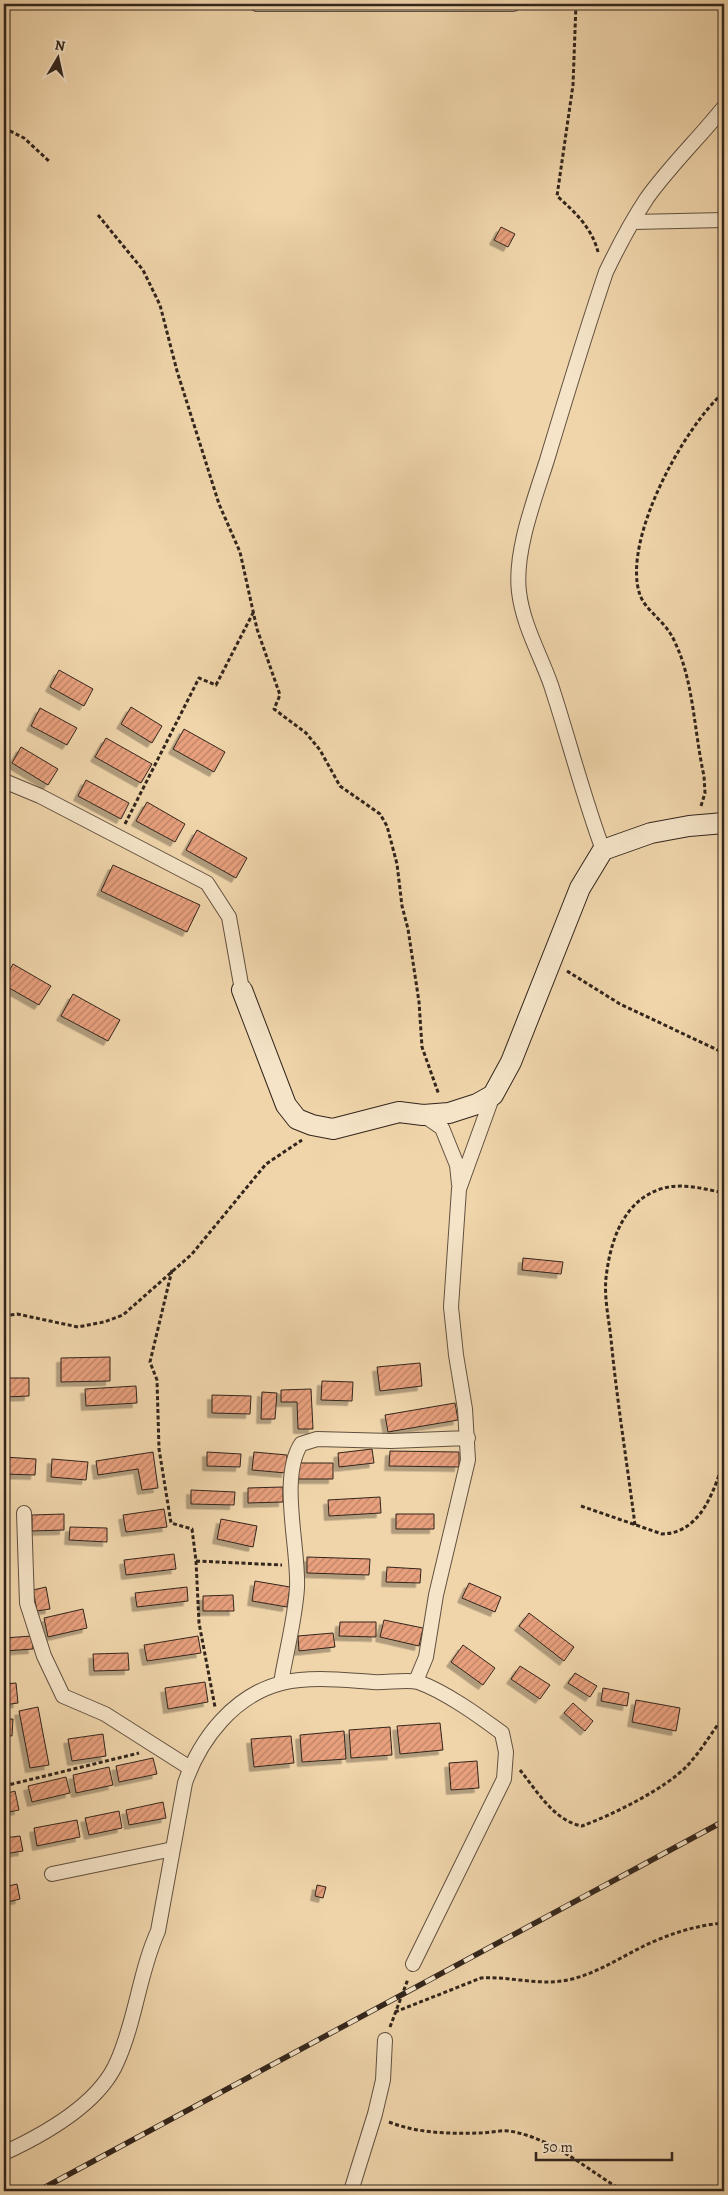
<svg xmlns="http://www.w3.org/2000/svg" width="728" height="2195" viewBox="0 0 728 2195" font-family="Alegreya,serif">
	<style>
		.building { fill: url(#building-hatch); stroke: #32251c; filter: url(#shadow) }
		.lines { fill: none; stroke-linecap: round; stroke-linejoin: round }
		.street-casing { stroke: #625140; stroke-width: 16 }
		.secondary-casing { stroke: #32251c; stroke-width: 22 }
		.path { stroke: #32251c; stroke-width: 3; stroke-dasharray: 4 2.5; stroke-linecap: butt }
		.street { stroke: #f5e4c8; stroke-width: 14 }
		.secondary { stroke: #f5e4c8; stroke-width: 20 }
		.rail-casing { stroke: #32251c; stroke-width: 5.5 }
		.rail { stroke: #f5e4c8; stroke-width: 4; stroke-dasharray: 11; stroke-linecap: butt }
	</style>
	<defs>
		<pattern id="building-hatch" width="6" height="6" patternUnits="userSpaceOnUse" patternTransform="scale(1.25)"><rect width="6" height="6" fill="#e8a07d"/><path d="M-1 1l2-2M0 6l6-6M5 7l2-2" fill="none" stroke="#bd8266"/></pattern>
		<filter id="shadow"><feDropShadow dx="-4.5" dy="4.5" stdDeviation="0" flood-color="#0004"/></filter>
	</defs>
	<rect width="100%" height="100%" fill="#f0d5ab"/>
	<filter id="stains"><feTurbulence type="fractalNoise" baseFrequency=".004" numOctaves="4"/><feColorMatrix values="0 0 0 0 .2 0 0 0 0 .09 0 0 0 0 .02 0 0 0 .5 -.17"/></filter>
	<radialGradient id="worn" r=".72"><stop offset=".6" stop-color="#630" stop-opacity="0"/><stop offset="1" stop-color="#630" stop-opacity=".3"/></radialGradient>
	<!-- building -->
	<path class="building" d="M 501,227 L 515,234 L 508,247 L 494,240 Z
		M 59,670 L 93,689 L 84,706 L 50,687 Z
		M 131,707 L 162,726 L 152,743 L 121,724 Z
		M 40,708 L 77,728 L 67,745 L 31,726 Z
		M 184,729 L 225,752 L 214,772 L 173,749 Z
		M 106,738 L 152,764 L 141,783 L 95,757 Z
		M 21,747 L 58,769 L 48,785 L 12,763 Z
		M 86,780 L 129,803 L 121,819 L 78,796 Z
		M 147,802 L 185,824 L 175,842 L 136,821 Z
		M 197,830 L 247,858 L 236,878 L 186,850 Z
		M 113,865 L 200,905 L 187,932 L 101,891 Z
		M 13,964 L 51,986 L 39,1005 L 4,985 L 4,980 Z
		M 73,994 L 120,1020 L 108,1041 L 61,1016 Z
		M 523,1258 L 563,1262 L 561,1274 L 522,1270 Z
		M 110,1357 L 110,1381 L 61,1382 L 61,1358 Z
		M 420,1363 L 422,1386 L 380,1391 L 377,1367 Z
		M 4,1378 L 29,1378 L 29,1396 L 4,1397 Z
		M 322,1381 L 353,1382 L 352,1401 L 321,1400 Z
		M 136,1386 L 137,1403 L 86,1406 L 85,1389 Z
		M 311,1389 L 313,1429 L 298,1429 L 297,1402 L 281,1402 L 281,1390 Z
		M 262,1392 L 277,1393 L 275,1419 L 261,1419 Z
		M 212,1395 L 251,1396 L 250,1414 L 212,1413 Z
		M 455,1403 L 458,1420 L 388,1432 L 385,1415 Z
		M 372,1449 L 374,1463 L 339,1467 L 338,1453 Z
		M 390,1451 L 459,1452 L 459,1467 L 389,1466 Z
		M 153,1452 L 158,1488 L 142,1490 L 138,1469 L 98,1475 L 96,1461 Z
		M 207,1452 L 241,1454 L 240,1467 L 207,1466 Z
		M 254,1452 L 287,1455 L 286,1473 L 252,1470 Z
		M 4,1457 L 36,1459 L 35,1475 L 4,1474 Z
		M 52,1459 L 88,1462 L 86,1480 L 51,1477 Z
		M 298,1463 L 333,1463 L 333,1479 L 298,1479 Z
		M 283,1487 L 283,1502 L 248,1503 L 248,1488 Z
		M 191,1490 L 235,1492 L 234,1505 L 191,1504 Z
		M 380,1497 L 381,1513 L 329,1516 L 328,1500 Z
		M 164,1509 L 167,1527 L 126,1532 L 123,1515 Z
		M 64,1514 L 64,1530 L 32,1531 L 32,1515 Z
		M 396,1514 L 434,1514 L 434,1529 L 396,1529 Z
		M 221,1519 L 257,1526 L 253,1547 L 217,1539 Z
		M 70,1527 L 107,1528 L 107,1542 L 69,1540 Z
		M 174,1554 L 176,1569 L 126,1575 L 124,1560 Z
		M 307,1557 L 370,1559 L 369,1575 L 307,1573 Z
		M 387,1567 L 421,1569 L 420,1583 L 386,1582 Z
		M 255,1581 L 290,1587 L 287,1607 L 252,1601 Z
		M 469,1583 L 501,1597 L 495,1612 L 462,1598 Z
		M 46,1587 L 50,1609 L 37,1611 L 33,1590 Z
		M 187,1587 L 188,1601 L 137,1607 L 135,1593 Z
		M 233,1595 L 234,1611 L 203,1611 L 203,1596 Z
		M 83,1609 L 87,1628 L 48,1637 L 44,1618 Z
		M 529,1613 L 574,1647 L 564,1661 L 519,1626 Z
		M 384,1620 L 423,1628 L 419,1646 L 380,1637 Z
		M 340,1622 L 376,1622 L 376,1637 L 339,1636 Z
		M 333,1633 L 335,1647 L 299,1651 L 298,1636 Z
		M 32,1636 L 33,1649 L 4,1651 L 4,1638 Z
		M 198,1636 L 201,1653 L 147,1661 L 144,1645 Z
		M 463,1645 L 495,1668 L 483,1685 L 451,1662 Z
		M 128,1653 L 129,1670 L 94,1671 L 93,1654 Z
		M 520,1666 L 550,1685 L 540,1699 L 511,1679 Z
		M 575,1673 L 597,1686 L 590,1697 L 568,1683 Z
		M 205,1682 L 208,1702 L 168,1709 L 165,1688 Z
		M 16,1683 L 18,1703 L 4,1705 L 4,1684 Z
		M 603,1688 L 629,1693 L 627,1706 L 601,1701 Z
		M 636,1700 L 680,1708 L 676,1731 L 632,1722 Z
		M 573,1703 L 593,1721 L 585,1731 L 564,1713 Z
		M 38,1707 L 49,1765 L 30,1768 L 19,1711 Z
		M 4,1719 L 13,1719 L 12,1736 L 4,1735 Z
		M 440,1723 L 443,1750 L 400,1754 L 397,1726 Z
		M 390,1727 L 392,1755 L 351,1758 L 349,1730 Z
		M 344,1731 L 346,1759 L 302,1762 L 300,1735 Z
		M 103,1734 L 106,1756 L 72,1761 L 68,1739 Z
		M 291,1736 L 294,1763 L 254,1767 L 251,1739 Z
		M 153,1758 L 157,1774 L 119,1782 L 116,1766 Z
		M 477,1761 L 479,1788 L 451,1790 L 449,1763 Z
		M 109,1767 L 113,1785 L 76,1793 L 73,1775 Z
		M 66,1777 L 70,1793 L 32,1802 L 28,1786 Z
		M 15,1791 L 19,1810 L 4,1813 L 4,1794 Z
		M 163,1802 L 166,1818 L 129,1825 L 126,1810 Z
		M 119,1811 L 122,1828 L 89,1835 L 85,1818 Z
		M 77,1820 L 80,1837 L 37,1846 L 34,1828 Z
		M 20,1836 L 23,1851 L 4,1854 L 4,1838 Z
		M 17,1884 L 20,1899 L 4,1903 L 4,1887 Z
		M 317,1885 L 326,1887 L 323,1898 L 315,1896 Z"/>
	<g class="lines">
		<defs>
			<path id="street" d="M 257,4 L 513,4
				M 633,222 L 724,220
				M 4,781 L 40,796 L 207,883 L 229,917 L 242,990
				M 603,850 C 583,796 569,740 551,685 C 540,654 523,625 519,592 C 514,552 535,498 547,460 C 566,397 585,334 606,272 C 618,247 631,222 647,198 C 670,166 699,138 724,107
				M 423,1115 L 442,1128 L 457,1165 L 459,1184
				M 24,1513 L 27,1603 L 44,1656 L 63,1696 L 105,1714 L 190,1768
				M 416,1681 L 426,1657 L 436,1595 L 468,1460 L 465,1409 L 456,1355 L 451,1307 L 459,1189 L 493,1095
				M 281,1683 C 286,1652 295,1620 297,1588 C 299,1547 279,1478 301,1444 L 317,1439 L 391,1441 L 468,1438
				M 52,1874 L 173,1849
				M 4,2153 C 43,2135 99,2104 117,2062 C 136,2020 139,1973 158,1931 L 185,1783 C 200,1739 234,1695 282,1683 C 311,1676 343,1680 373,1682 C 385,1683 408,1679 418,1682 C 446,1692 479,1716 502,1733 L 506,1752 L 504,1779 L 413,1964
				M 351,2191 L 375,2114 L 383,2080 L 385,2040"/>
			<path id="secondary" d="M 242,990 L 286,1105 L 297,1119 L 312,1125 L 333,1129 L 399,1112 L 423,1115 L 449,1113 L 477,1104 L 493,1095 L 511,1062 L 580,888 L 603,850 L 651,833 L 689,826 L 724,823"/>
		</defs>
		<!-- street casing -->
		<use href="#street" class="street-casing"/>
		<!-- secondary casing -->
		<use href="#secondary" class="secondary-casing"/>
		<!-- path -->
		<path class="path" d="M 576,4 L 573,85 L 557,196 C 575,212 592,228 598,252
			M 4,128 L 24,138 L 50,162
			M 98,215 L 143,270 L 160,305 L 177,371 L 219,504 L 240,552 L 257,629 L 280,695 L 274,709 L 306,733 L 320,750 L 340,786 L 380,814 L 387,826 L 397,864 L 402,906 L 408,929 L 419,1002 L 422,1047 L 439,1095
			M 701,806 L 705,793 L 704,776 C 695,736 694,692 680,654 C 677,647 674,639 670,633 C 662,620 645,609 640,595 C 621,541 684,427 724,392
			M 125,824 L 199,678 L 216,685 L 253,613
			M 567,971 L 620,1004 L 724,1053
			M 172,1270 L 150,1362 L 157,1380 L 159,1449 L 171,1523 L 192,1529 L 196,1561 L 282,1565
			M 4,1316 L 17,1314 L 78,1327 L 104,1322 L 123,1315 L 192,1254 L 266,1164 L 302,1140
			M 581,1506 L 662,1534 C 701,1533 714,1491 724,1460
			M 635,1525 C 627,1463 617,1401 611,1339 C 609,1320 604,1298 606,1278 C 610,1242 623,1199 664,1188 C 683,1183 705,1189 724,1193
			M 196,1561 L 199,1623 L 215,1707
			M 520,1770 C 537,1791 554,1821 582,1826 C 612,1815 665,1789 687,1766 C 701,1751 712,1732 724,1716
			M 4,1786 L 139,1753
			M 395,2012 L 481,1978 C 509,1976 539,1986 568,1980 C 595,1974 616,1960 640,1948 C 665,1935 696,1925 724,1923
			M 390,2027 L 408,1979
			M 389,2122 C 417,2133 448,2134 479,2133 C 489,2133 499,2130 509,2131 C 553,2138 586,2169 623,2191"/>
		<!-- street -->
		<use href="#street" class="street"/>
		<!-- secondary -->
		<use href="#secondary" class="secondary"/>
		<defs>
			<path id="rail" d="M 38,2191 L 724,1821"/>
		</defs>
		<!-- rail casing -->
		<use href="#rail" class="rail-casing"/>
		<!-- rail -->
		<use href="#rail" class="rail"/>
	</g>
	<!-- margin -->
	<rect width="728" height="2195" fill="none" stroke="#f0d5ab" stroke-width="20"/>
	<rect x="5" y="5" width="718" height="2185" fill="none" stroke="#32251c" stroke-width="2.5"/>
	<rect x="10" y="10" width="708" height="2175" fill="none" stroke="#32251c"/>
	<!-- north arrow -->
	<g transform="translate(58 58) rotate(9)" stroke="#f5e4c8" stroke-width="4" paint-order="stroke">
	<path d="M0-4L9 19L0 12L-9 19Z" fill="#32251c"/>
	<text y="-8" font-size="14" font-weight="bold" text-anchor="middle" fill="#32251c">N</text>
	</g>
	<!-- scale -->
	<path d="M536 2152v8h136v-8" fill="none" stroke="#32251c" stroke-width="2.5"/>
	<text x="543" y="2152" font-size="15" fill="#32251c" stroke="#f5e4c8" stroke-width="4" paint-order="stroke">50 m</text>
	<rect width="100%" height="100%" filter="url(#stains)"/>
	<rect width="100%" height="100%" fill="url(#worn)"/>
</svg>
